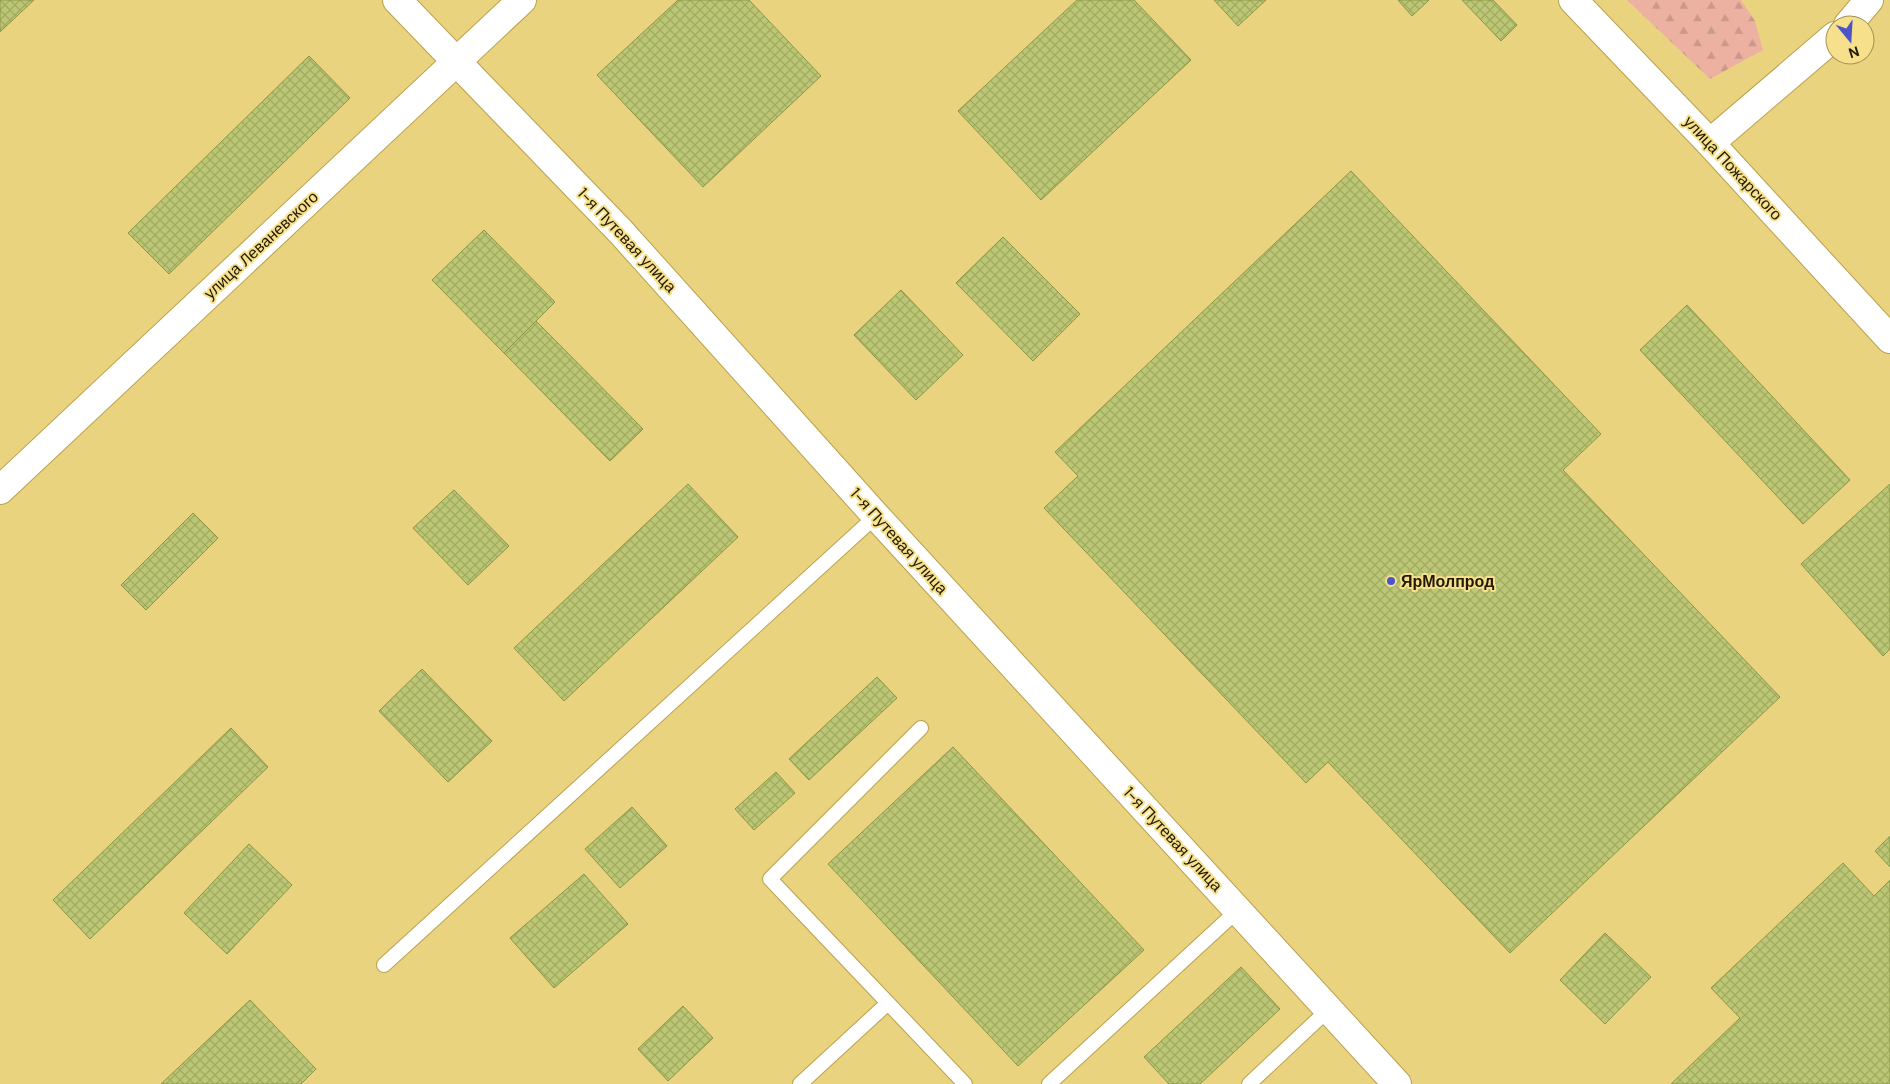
<svg xmlns="http://www.w3.org/2000/svg" width="1890" height="1084" viewBox="0 0 1890 1084" font-family="'DM Sans',sans-serif">
	<style>
		.forest { fill: url(#forest-firs) }
		.building { fill: url(#building-cross-hatch); stroke: #8b9543 }
		.lines { fill: none; stroke-linecap: round; stroke-linejoin: round }
		.lane-casing { stroke: #b8a24f; stroke-width: 16 }
		.street-casing { stroke: #b8a24f; stroke-width: 30 }
		.secondary-casing { stroke: #b8a24f; stroke-width: 30 }
		.lane { stroke: #fff; stroke-width: 14 }
		.street { stroke: #fff; stroke-width: 28 }
		.secondary { stroke: #fff; stroke-width: 28 }
		.poi-dot { fill: #4c54ca; stroke: #f6e08c; stroke-width: 2 }
		.labels { text-anchor: middle; dominant-baseline: central; stroke-width: 4; stroke-linejoin: round; paint-order: stroke }
		.street-label { font-size: 16px; fill: #211a01; stroke: #f6e08c }
		.poi-label { font-size: 16px; font-weight: bold; fill: #211a01; stroke: #f6e08c; text-anchor: start }
	</style>
	<defs>
		<pattern id="forest-firs" width="22" height="20" patternUnits="userSpaceOnUse" patternTransform="scale(1.25)"><rect width="22" height="20" fill="#edb1a1"/><path d="M5 1l3.5 6h-7zM16 11l3.5 6h-7z" fill="#cb9889"/></pattern>
		<pattern id="building-cross-hatch" width="8" height="8" patternUnits="userSpaceOnUse" patternTransform="scale(1.25)"><rect width="8" height="8" fill="#bcc775"/><path d="M0 0l8 8M0 8l8-8" fill="none" stroke="#a1aa63"/></pattern>
	</defs>
	<rect width="100%" height="100%" fill="#e9d37f"/>
	<!-- forest -->
	<path class="forest" d="M 1627,0 L 1741,0 L 1755,21 L 1763,50 L 1710,79 Z"/>
	<!-- building -->
	<path class="building" d="M 0,0 L 34,0 L 0,32 Z
		M 678,0 L 749,0 L 821,76 L 703,187 L 597,75 Z
		M 1077,0 L 1134,0 L 1191,60 L 1041,200 L 958,111 Z
		M 1214,0 L 1266,0 L 1238,26 Z
		M 1398,0 L 1429,0 L 1412,16 Z
		M 1462,0 L 1493,0 L 1517,25 L 1501,41 Z
		M 309,56 L 350,98 L 169,274 L 128,233 Z
		M 1351,171 L 1601,434 L 1563,470 L 1780,697 L 1510,953 L 1328,762 L 1306,783 L 1044,508 L 1078,476 L 1055,452 Z
		M 484,230 L 555,302 L 504,353 L 432,280 Z
		M 1003,237 L 1080,314 L 1033,361 L 956,283 Z
		M 901,290 L 963,355 L 916,400 L 854,335 Z
		M 1687,305 L 1850,480 L 1803,524 L 1640,350 Z
		M 536,321 L 643,429 L 610,461 L 504,353 Z
		M 688,484 L 738,537 L 564,701 L 514,648 Z
		M 1890,484 L 1890,649 L 1883,656 L 1801,564 Z
		M 454,490 L 509,546 L 468,585 L 413,528 Z
		M 193,513 L 218,538 L 146,610 L 121,585 Z
		M 422,669 L 492,741 L 448,782 L 379,711 Z
		M 877,677 L 897,698 L 809,780 L 789,759 Z
		M 231,728 L 268,767 L 90,939 L 53,900 Z
		M 953,747 L 1144,950 L 1018,1066 L 828,864 Z
		M 776,772 L 795,793 L 754,830 L 735,809 Z
		M 632,807 L 667,846 L 620,888 L 585,849 Z
		M 1890,836 L 1890,867 L 1875,851 Z
		M 249,844 L 292,885 L 227,954 L 184,913 Z
		M 1843,863 L 1874,896 L 1890,880 L 1890,1084 L 1671,1084 L 1740,1018 L 1711,988 Z
		M 584,874 L 628,924 L 554,988 L 510,938 Z
		M 1605,933 L 1651,977 L 1605,1024 L 1560,980 Z
		M 1241,967 L 1280,1009 L 1200,1084 L 1169,1084 L 1144,1057 Z
		M 250,1000 L 316,1069 L 301,1084 L 161,1084 Z
		M 683,1006 L 713,1038 L 668,1081 L 638,1049 Z"/>
	<g class="lines">
		<defs>
			<path id="lane" d="M 384,965 L 876,516
				M 888,1003 L 770,879 L 921,728
				M 800,1084 L 888,1003 L 965,1084
				M 1049,1084 L 1238,910
				M 1249,1084 L 1329,1009"/>
			<path id="street" d="M 397,0 L 621,232 L 876,516 L 1397,1084
				M 1848,25 L 1869,0
				M 1710,143 L 1835,36
				M 0,490 L 522,0"/>
			<path id="secondary" d="M 1573,0 L 1710,143 L 1890,339"/>
		</defs>
		<!-- lane casing -->
		<use href="#lane" class="lane-casing"/>
		<!-- street casing -->
		<use href="#street" class="street-casing"/>
		<!-- secondary casing -->
		<use href="#secondary" class="secondary-casing"/>
		<!-- lane -->
		<use href="#lane" class="lane"/>
		<!-- street -->
		<use href="#street" class="street"/>
		<!-- secondary -->
		<use href="#secondary" class="secondary"/>
	</g>
	<!-- markers -->
	<circle class="poi-dot" cx="1391" cy="581" r="5"/>
	<g class="labels">
		<!-- street labels -->
		<g class="street-label">
			<text transform="translate(1733 168) rotate(47)">улица Пожарского</text>
			<text transform="translate(627 240) rotate(47)">1-я Путевая улица</text>
			<text transform="translate(261 245) rotate(-43)">улица Леваневского</text>
			<text transform="translate(899 541) rotate(48)">1-я Путевая улица</text>
			<text transform="translate(1173 839) rotate(47)">1-я Путевая улица</text>
		</g>
		<!-- poi labels -->
		<g class="poi-label">
			<text x="1401" y="581">ЯрМолпрод</text>
		</g>
	</g>
	<!-- north arrow -->
	<g transform="translate(1850 40) rotate(162)"><circle r="24" fill="#f6e08c" stroke="#a19154"/>
	<path d="M0-4L9 19L0 12L-9 19Z" fill="#4c54ca"/>
	<text y="-8" font-size="14" font-weight="bold" text-anchor="middle" fill="#211a01">N</text>
	</g>
</svg>
